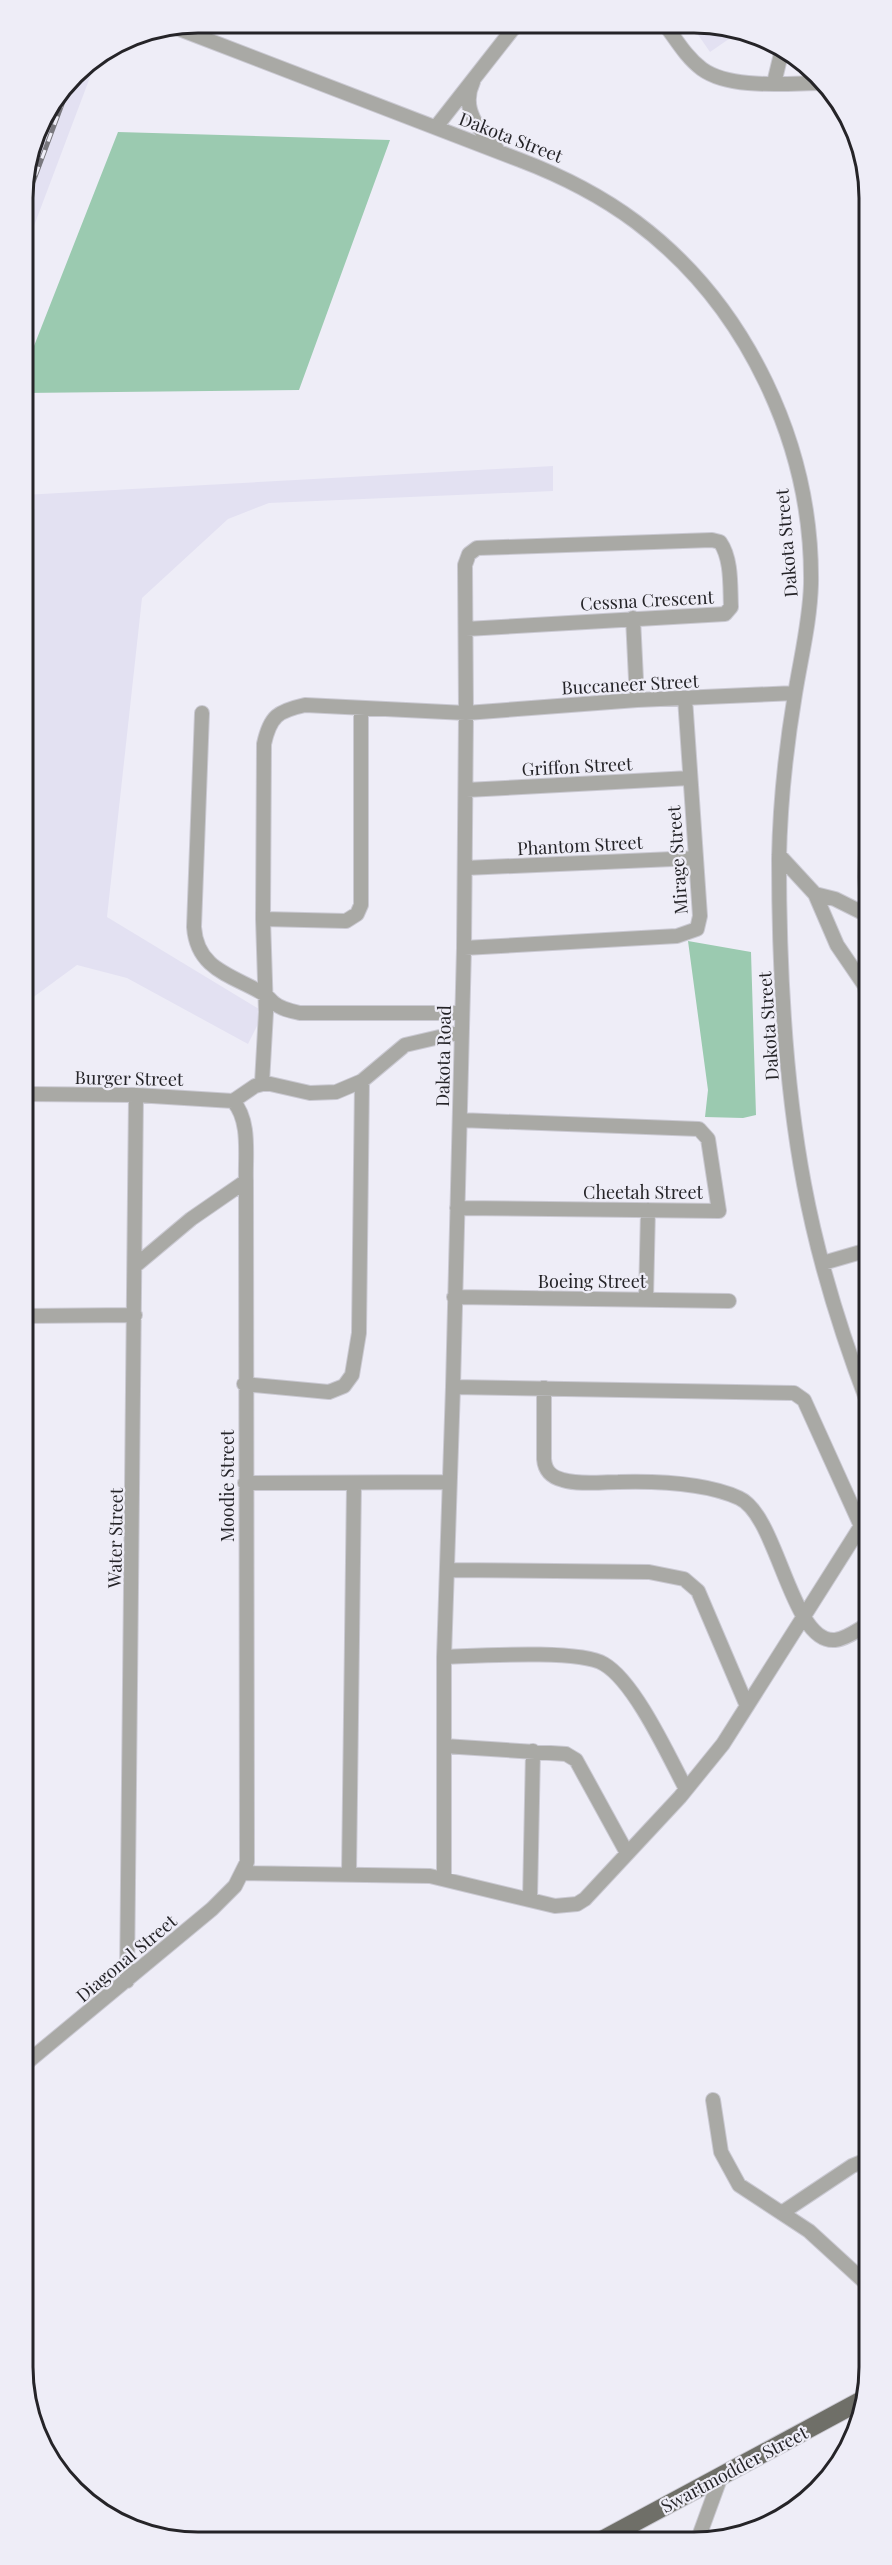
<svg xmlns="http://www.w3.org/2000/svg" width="892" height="2565" viewBox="0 0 892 2565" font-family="'Playfair Display',serif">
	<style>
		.built { fill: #e3e1f2 }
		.green { fill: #9bcab0 }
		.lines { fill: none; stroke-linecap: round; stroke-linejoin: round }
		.minor-casing { stroke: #cac9d2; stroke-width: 16 }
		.major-casing { stroke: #cac9d2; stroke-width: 20 }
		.minor { stroke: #a9a9a5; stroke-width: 14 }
		.major { stroke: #6f6f68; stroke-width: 18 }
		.rail-casing { stroke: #79787e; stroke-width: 5 }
		.rail { stroke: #eeedf7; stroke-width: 3; stroke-dasharray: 9; stroke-linecap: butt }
		.labels { text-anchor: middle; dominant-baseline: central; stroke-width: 4.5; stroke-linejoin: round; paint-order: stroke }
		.street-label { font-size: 18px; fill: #252428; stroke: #eeedf7 }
		.rim { fill: none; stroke: #252428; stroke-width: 3 }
	</style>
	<rect width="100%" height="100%" fill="#eeedf7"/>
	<!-- built -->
	<path class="built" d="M 692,26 L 728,26 L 739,32 L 710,52 Z
		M 98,56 L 23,255 L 23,186 L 41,120 L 82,66 Z
		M 553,466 L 553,491 L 269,503 L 228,519 L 142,598 L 107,917 L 264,1012 L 248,1044 L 127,978 L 77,965 L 24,1004 L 23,495 Z"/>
	<!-- green -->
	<path class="green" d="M 118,132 L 390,140 L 299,390 L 23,393 L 23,374 Z
		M 688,941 L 751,952 L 756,1115 L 743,1118 L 705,1117 L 708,1090 Z"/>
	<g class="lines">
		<defs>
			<path id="minor" d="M 666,26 C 677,41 687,58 702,69 C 731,90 789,83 823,83
				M 174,27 L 520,160 C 562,176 600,195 636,222 C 747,305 813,446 811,584 C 810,621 801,657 795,694 C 786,748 780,804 779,859 C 779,967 784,1078 804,1184 C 818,1259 841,1333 868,1404
				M 473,82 C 460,109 479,130 497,149
				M 774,83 L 781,54
				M 436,127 L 516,25
				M 633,618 L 637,700
				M 202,713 L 194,927 C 197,970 232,975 264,994 C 268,996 270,1000 274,1003 C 281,1009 291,1011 300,1013 L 461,1013
				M 466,790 L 690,778
				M 867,828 L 865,877 L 867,901
				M 779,855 L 815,894 L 837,945 L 865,986
				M 465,868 L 696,858
				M 815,894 L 835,899 L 867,915
				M 263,919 L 346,921 L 357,914 L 361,905 L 361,710
				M 867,942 L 865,986 L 867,999
				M 464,948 L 677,936 L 697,929 L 700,916 L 685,698
				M 262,1083 L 266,1012 L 263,919 L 264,744 C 270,716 278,711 305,705 L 466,713 L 637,700 L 795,693
				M 24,1094 L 136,1095 L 233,1101
				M 233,1101 L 255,1086 L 266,1083 L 310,1093 L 336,1092 L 362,1081 L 405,1045 L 461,1032
				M 457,1208 L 719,1211 L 708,1139 L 699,1129 L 460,1120
				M 823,1263 L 868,1250
				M 135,1266 L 191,1219 L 246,1181
				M 454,1297 L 729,1301
				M 646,1299 L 648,1210
				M 24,1316 L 135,1315
				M 244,1384 L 329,1392 L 344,1386 L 352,1375 L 359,1333 L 362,1081
				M 544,1388 L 544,1459 C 545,1471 551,1477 563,1480 C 580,1485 600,1482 618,1482 C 655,1481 704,1482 739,1498 C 778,1515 791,1644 835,1640 C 846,1639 859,1629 868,1624
				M 245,1483 L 449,1482
				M 448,1570 L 649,1572 L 684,1579 L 698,1591 L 747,1706
				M 444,1657 C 476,1656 579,1649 604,1664 C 635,1682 669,1757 686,1789
				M 444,1746 L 566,1754 L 576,1760 L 627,1853
				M 243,1873 L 430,1876 L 555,1906 L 577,1904 L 585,1899 L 680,1797 L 723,1744 L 861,1526 L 804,1400 L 794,1393 L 453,1387
				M 349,1874 L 354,1483
				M 444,1879 L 444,1657 L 453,1387 L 464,948 L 466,713 L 465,565 L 469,554 L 477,548 L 712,540 L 720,542 C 732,559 730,587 731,607 L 725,614 L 466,629
				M 530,1900 L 533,1751
				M 127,1981 L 136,1095
				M 25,2064 L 212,1909 L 235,1886 L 247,1862 L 246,1181 C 245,1156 251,1121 233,1101
				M 713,2100 L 721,2152 L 739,2185 L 809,2231 L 869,2286
				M 783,2212 L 852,2166 L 869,2159
				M 698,2539 L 721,2476"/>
			<path id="major" d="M 604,2539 L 864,2399"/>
		</defs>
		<!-- minor casing -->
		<use href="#minor" class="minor-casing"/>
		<!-- major casing -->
		<use href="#major" class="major-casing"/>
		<!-- minor -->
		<use href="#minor" class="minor"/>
		<!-- major -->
		<use href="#major" class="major"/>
		<defs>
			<path id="rail" d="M 23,209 L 71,80"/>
		</defs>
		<!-- rail casing -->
		<use href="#rail" class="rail-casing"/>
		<!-- rail -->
		<use href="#rail" class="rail"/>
	</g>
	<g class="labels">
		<!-- street labels -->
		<g class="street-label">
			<text transform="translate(511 137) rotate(21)">Dakota Street</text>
			<text transform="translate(786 543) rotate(-95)">Dakota Street</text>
			<text transform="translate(647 600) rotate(-3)">Cessna Crescent</text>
			<text transform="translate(630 684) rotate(-3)">Buccaneer Street</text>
			<text transform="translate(577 766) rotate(-3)">Griffon Street</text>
			<text transform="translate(580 845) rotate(-3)">Phantom Street</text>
			<text transform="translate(677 860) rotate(-94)">Mirage Street</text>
			<text transform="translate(768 1026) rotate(-94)">Dakota Street</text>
			<text transform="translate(443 1056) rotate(-89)">Dakota Road</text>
			<text transform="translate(129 1078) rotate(1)">Burger Street</text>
			<text x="643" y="1192">Cheetah Street</text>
			<text x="592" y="1281">Boeing Street</text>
			<text transform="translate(227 1486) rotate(-90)">Moodie Street</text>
			<text transform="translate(115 1538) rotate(-89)">Water Street</text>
			<text transform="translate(126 1958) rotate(-40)">Diagonal Street</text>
			<text transform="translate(734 2469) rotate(-28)">Swartmodder Street</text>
		</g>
	</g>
	<!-- crop -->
	<path d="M0 0H892V2565H0ZM198 33H694A165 165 0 0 1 859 198V2367A165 165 0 0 1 694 2532H198A165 165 0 0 1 33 2367V198A165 165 0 0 1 198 33Z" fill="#eeedf7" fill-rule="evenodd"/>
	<path class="rim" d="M198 33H694A165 165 0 0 1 859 198V2367A165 165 0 0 1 694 2532H198A165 165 0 0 1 33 2367V198A165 165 0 0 1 198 33Z"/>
</svg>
